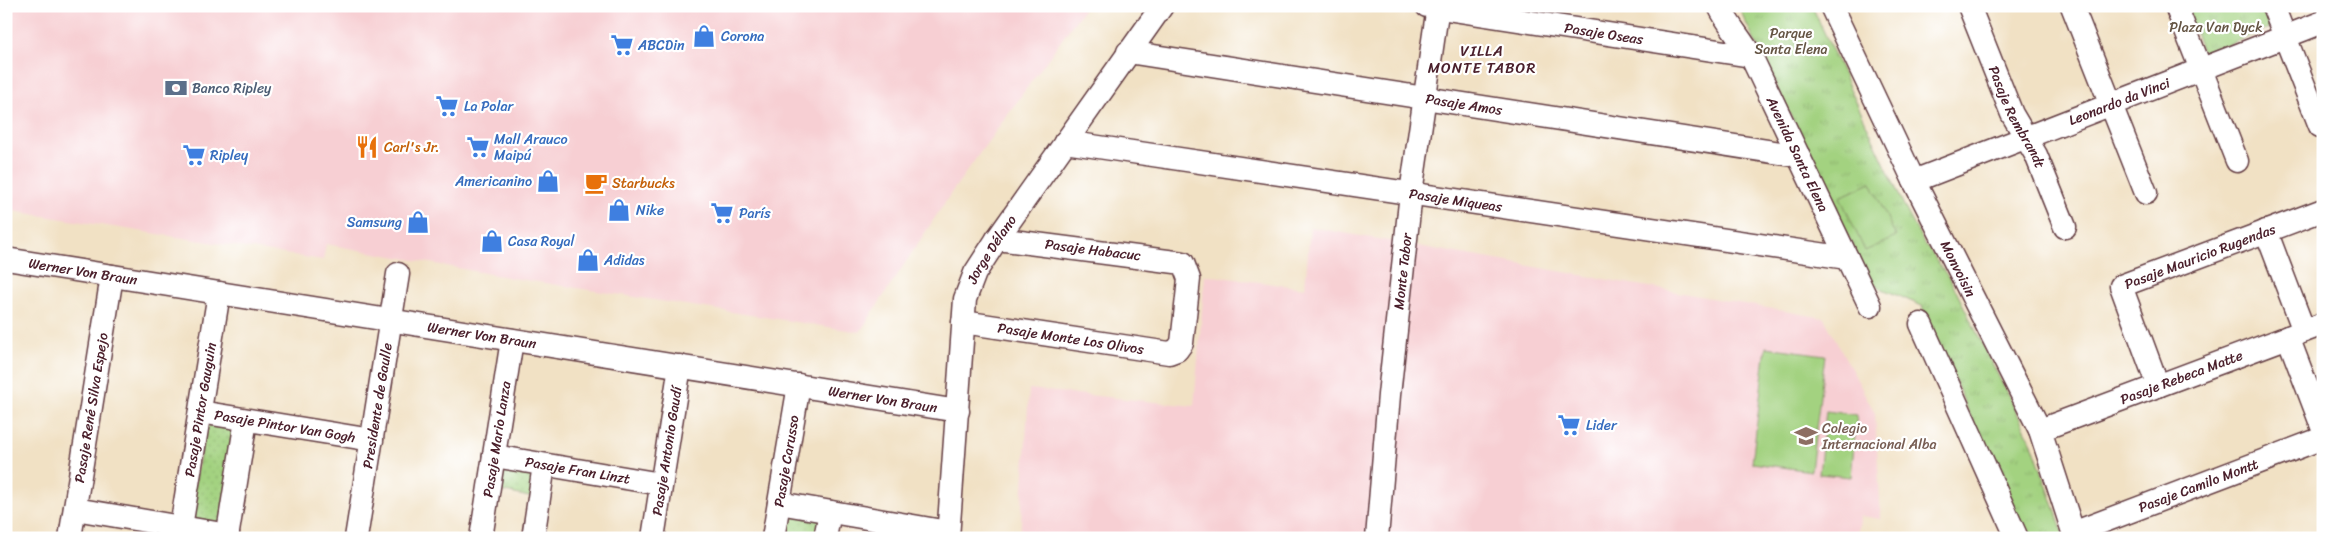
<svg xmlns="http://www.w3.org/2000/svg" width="2329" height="544" viewBox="0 0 2329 544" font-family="Sriracha,sans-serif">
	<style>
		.built { fill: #f7cfd3 }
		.grass { fill: url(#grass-dots); stroke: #767856 }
		.park { fill: url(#park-tufts); stroke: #767856 }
		.garden { fill: #a3d280; stroke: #767856 }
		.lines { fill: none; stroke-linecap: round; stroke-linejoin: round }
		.minor-casing { stroke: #633c42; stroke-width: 25 }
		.minor { stroke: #fff; stroke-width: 22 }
		.labels { text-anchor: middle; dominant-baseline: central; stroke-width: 4.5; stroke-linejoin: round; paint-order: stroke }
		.park-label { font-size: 14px; fill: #655544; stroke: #fff }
		.street-label { font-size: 14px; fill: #4a1f2b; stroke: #fff }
		.shop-label { font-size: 14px; fill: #366cbe; stroke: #fff; text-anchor: start }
		.service-label { font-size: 14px; fill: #4e5e75; stroke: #fff; text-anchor: start }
		.food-label { font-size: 14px; fill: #c56008; stroke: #fff; text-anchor: start }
		.education-label { font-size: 14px; fill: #785e54; stroke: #fff; text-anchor: start }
		.neighbourhood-label { font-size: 15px; letter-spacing: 1px; fill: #4a1f2b; stroke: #fff }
	</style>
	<defs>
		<pattern id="grass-dots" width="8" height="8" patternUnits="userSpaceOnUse" patternTransform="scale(1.25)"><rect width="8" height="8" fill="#a3d280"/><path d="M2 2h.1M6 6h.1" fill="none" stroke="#8eb46f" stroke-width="1.8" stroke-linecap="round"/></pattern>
		<pattern id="park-tufts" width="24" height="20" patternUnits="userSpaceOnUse" patternTransform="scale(1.25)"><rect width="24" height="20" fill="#a3d280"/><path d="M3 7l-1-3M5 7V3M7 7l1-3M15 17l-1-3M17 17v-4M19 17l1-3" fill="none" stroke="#8eb46f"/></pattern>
	</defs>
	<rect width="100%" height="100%" fill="#fff"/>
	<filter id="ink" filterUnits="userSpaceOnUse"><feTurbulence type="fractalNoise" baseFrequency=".02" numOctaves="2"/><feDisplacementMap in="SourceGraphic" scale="10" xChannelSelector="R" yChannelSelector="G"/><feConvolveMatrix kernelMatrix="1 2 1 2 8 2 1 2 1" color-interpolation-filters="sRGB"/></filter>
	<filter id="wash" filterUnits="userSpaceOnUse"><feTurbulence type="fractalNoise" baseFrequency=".0096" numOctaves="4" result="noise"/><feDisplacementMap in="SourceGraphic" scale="20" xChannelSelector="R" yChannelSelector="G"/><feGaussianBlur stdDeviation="1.12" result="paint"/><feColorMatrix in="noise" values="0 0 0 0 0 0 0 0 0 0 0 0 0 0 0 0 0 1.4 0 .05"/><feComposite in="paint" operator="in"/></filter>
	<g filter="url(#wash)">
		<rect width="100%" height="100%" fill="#f1e1c4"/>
		<!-- built -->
		<path class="built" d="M 6,6 L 1086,6 L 951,193 L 860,332 L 512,278 L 326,244 L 323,260 L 6,210 Z
			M 1310,227 L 1824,318 L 1875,413 L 1881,519 L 1861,516 L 1857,538 L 1020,538 L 1029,389 L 1194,406 L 1205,275 L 1305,288 Z"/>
		<!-- grass -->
		<path class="grass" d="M 206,425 L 239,431 L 222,526 L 188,520 Z
			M 507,465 L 535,472 L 534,498 L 496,490 L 500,469 Z
			M 785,513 L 822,519 L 819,538 L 781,538 Z"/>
		<!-- park -->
		<path class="park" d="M 1738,6 L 1812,6 L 1905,208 L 1921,238 L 1951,281 L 2032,443 L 2065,538 L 2024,538 L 1922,306 L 1871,284 Z
			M 2186,6 L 2266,6 L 2274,26 L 2203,55 Z"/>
		<!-- garden -->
		<path class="garden" d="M 1871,183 L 1896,237 L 1865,251 L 1840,197 Z
			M 1766,347 L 1825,355 L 1811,471 L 1752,463 Z
			M 1826,411 L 1857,415 L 1851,477 L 1819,474 Z"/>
	</g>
	<g filter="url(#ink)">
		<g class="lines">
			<defs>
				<g id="minor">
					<path id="s1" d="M 1427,6 L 1751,56"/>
					<path id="s2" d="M 1719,6 C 1728,25 1741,38 1751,56 L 1870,306"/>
					<path id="s3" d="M 1831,6 L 1914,181 L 2040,430 L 2075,538"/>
					<path id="s4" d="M 1969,6 L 2012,114 L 2036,155 L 2065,227"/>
					<path d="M 2072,6 L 2146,193"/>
					<path d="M 2176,6 L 2237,161"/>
					<path d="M 2273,6 L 2320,126"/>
					<path id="s5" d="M 1128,52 L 1799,156"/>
					<path id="s6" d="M 1065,142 L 1847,258"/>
					<path id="s7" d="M 1914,181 L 2323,22"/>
					<path d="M 2266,231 L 2304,331"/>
					<path id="s8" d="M 6,259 L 958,411"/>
					<path id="s9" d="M 963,322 L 1169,353 L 1177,350 L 1182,343 L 1189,279 L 1183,263 L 997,239"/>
					<path d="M 1921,324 L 2017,538"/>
					<path d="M 2288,337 L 2323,429"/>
					<path id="s10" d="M 2158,386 L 2121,286 L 2323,210"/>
					<path id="s11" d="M 200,412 L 372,440"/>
					<path id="s12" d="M 2040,430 L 2323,324"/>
					<path id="s13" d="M 494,456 L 661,484"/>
					<path d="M 779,503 L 948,532"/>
					<path d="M 75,509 L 228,535"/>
					<path id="s14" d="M 181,527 L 219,293"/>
					<path id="s15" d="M 2073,533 L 2323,438"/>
					<path id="s16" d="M 70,538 L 112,276"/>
					<path d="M 227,538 L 246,420"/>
					<path id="s17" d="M 356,538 L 398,274"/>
					<path id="s18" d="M 481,538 L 512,340"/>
					<path d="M 533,538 L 544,465"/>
					<path id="s19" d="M 653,538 L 680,366"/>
					<path id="s20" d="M 773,538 L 799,385"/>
					<path d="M 825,538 L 830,512"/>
					<path id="s21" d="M 948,538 L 965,299 L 975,273 L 997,239 L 1162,6"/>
					<path id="s22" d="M 1377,538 L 1389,395 L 1411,193 L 1438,6"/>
				</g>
			</defs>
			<!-- minor casing -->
			<use href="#minor" class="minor-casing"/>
			<!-- minor -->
			<use href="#minor" class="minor"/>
		</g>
	</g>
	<!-- icons -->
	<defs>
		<symbol id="shop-bare" viewBox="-9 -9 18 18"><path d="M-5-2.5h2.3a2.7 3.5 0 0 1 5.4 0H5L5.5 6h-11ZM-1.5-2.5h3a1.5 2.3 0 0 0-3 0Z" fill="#3f7fe0" stroke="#fff" stroke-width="2.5" paint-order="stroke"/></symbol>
		<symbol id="supermarket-bare" viewBox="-9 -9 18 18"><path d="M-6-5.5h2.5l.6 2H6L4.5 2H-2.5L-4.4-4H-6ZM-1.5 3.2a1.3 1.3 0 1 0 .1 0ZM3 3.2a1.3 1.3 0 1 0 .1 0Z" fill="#3f7fe0" stroke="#fff" stroke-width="2.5" paint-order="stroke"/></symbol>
		<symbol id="bank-bare" viewBox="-9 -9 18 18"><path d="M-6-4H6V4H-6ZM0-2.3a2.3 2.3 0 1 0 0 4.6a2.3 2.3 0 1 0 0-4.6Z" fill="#5c6f8a" stroke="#fff" stroke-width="2.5" paint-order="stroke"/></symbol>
		<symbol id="restaurant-bare" viewBox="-9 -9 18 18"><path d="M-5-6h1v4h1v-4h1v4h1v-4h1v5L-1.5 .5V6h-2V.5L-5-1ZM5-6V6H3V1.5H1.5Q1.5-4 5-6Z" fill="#e8710a" stroke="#fff" stroke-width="2.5" paint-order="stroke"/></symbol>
		<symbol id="cafe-bare" viewBox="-9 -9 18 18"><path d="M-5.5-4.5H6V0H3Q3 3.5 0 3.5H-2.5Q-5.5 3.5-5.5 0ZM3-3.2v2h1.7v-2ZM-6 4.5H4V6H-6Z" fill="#e8710a" stroke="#fff" stroke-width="2.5" paint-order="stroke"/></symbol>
		<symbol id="school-bare" viewBox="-9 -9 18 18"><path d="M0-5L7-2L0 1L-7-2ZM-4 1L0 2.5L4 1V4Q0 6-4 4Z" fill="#8d6e63" stroke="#fff" stroke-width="2.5" paint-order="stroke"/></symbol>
	</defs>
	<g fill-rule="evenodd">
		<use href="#shop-bare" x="688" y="20" width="32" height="32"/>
		<use href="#supermarket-bare" x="606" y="29" width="32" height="32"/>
		<use href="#bank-bare" x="160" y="72" width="32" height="32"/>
		<use href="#supermarket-bare" x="431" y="90" width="32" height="32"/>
		<use href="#restaurant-bare" x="351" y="131" width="32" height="32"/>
		<use href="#supermarket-bare" x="462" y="131" width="32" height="32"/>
		<use href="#supermarket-bare" x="178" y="139" width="32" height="32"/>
		<use href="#shop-bare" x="532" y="165" width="32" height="32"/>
		<use href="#cafe-bare" x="580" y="167" width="32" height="32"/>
		<use href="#shop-bare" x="603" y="194" width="32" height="32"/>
		<use href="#supermarket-bare" x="706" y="197" width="32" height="32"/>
		<use href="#shop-bare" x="402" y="206" width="32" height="32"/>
		<use href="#shop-bare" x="476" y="225" width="32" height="32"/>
		<use href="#shop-bare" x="572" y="244" width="32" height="32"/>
		<use href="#supermarket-bare" x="1553" y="409" width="32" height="32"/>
		<use href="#school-bare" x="1790" y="420" width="32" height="32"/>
	</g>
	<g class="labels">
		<!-- park labels -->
		<g class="park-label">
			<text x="2216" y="27">Plaza Van Dyck</text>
			<text x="1791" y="33">Parque<tspan x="1791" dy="16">Santa Elena</tspan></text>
		</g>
		<!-- street labels -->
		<g class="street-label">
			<text stroke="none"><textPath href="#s1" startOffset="179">Pasaje Oseas</textPath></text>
			<text stroke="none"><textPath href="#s7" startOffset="220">Leonardo da Vinci</textPath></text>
			<text stroke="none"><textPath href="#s5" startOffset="340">Pasaje Amos</textPath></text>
			<text stroke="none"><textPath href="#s4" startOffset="121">Pasaje Rembrandt</textPath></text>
			<text stroke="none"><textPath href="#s2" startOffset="168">Avenida Santa Elena</textPath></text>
			<text stroke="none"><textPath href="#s6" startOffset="395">Pasaje Miqueas</textPath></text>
			<text stroke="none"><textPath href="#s21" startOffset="296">Jorge Délano</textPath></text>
			<text transform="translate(1093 250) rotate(7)">Pasaje Habacuc</text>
			<text stroke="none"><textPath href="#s10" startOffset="191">Pasaje Mauricio Rugendas</textPath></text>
			<text stroke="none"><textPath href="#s3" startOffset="292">Monvoisin</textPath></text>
			<text stroke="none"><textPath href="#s8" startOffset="78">Werner Von Braun</textPath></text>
			<text stroke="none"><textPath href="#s22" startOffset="268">Monte Tabor</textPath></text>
			<text stroke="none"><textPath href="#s8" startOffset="482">Werner Von Braun</textPath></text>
			<text stroke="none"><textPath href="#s9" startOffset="109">Pasaje Monte Los Olivos</textPath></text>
			<text stroke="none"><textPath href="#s12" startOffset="151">Pasaje Rebeca Matte</textPath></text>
			<text stroke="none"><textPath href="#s8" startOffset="888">Werner Von Braun</textPath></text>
			<text stroke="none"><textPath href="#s17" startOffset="134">Presidente de Gaulle</textPath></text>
			<text stroke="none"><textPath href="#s16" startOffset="132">Pasaje René Silva Espejo</textPath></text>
			<text stroke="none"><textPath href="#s14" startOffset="119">Pasaje Pintor Gauguin</textPath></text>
			<text stroke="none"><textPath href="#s11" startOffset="86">Pasaje Pintor Van Gogh</textPath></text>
			<text stroke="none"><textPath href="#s18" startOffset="100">Pasaje Mario Lanza</textPath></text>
			<text stroke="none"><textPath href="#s19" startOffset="88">Pasaje Antonio Gaudí</textPath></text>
			<text stroke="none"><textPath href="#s20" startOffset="78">Pasaje Carusso</textPath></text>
			<text stroke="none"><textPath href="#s13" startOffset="85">Pasaje Fran Linzt</textPath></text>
			<text stroke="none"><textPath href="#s15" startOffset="134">Pasaje Camilo Montt</textPath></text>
		</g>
		<!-- shop labels -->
		<g class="shop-label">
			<text x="721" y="36">Corona</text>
			<text x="638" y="45">ABCDin</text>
			<text x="464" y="106">La Polar</text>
			<text x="494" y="139">Mall Arauco<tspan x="494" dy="16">Maipú</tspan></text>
			<text x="210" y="155">Ripley</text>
			<text x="532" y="181" text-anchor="end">Americanino</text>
			<text x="636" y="210">Nike</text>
			<text x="739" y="213">París</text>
			<text x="402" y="222" text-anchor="end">Samsung</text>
			<text x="508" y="241">Casa Royal</text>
			<text x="604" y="260">Adidas</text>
			<text x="1586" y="425">Lider</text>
		</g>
		<!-- service labels -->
		<g class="service-label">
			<text x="192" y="88">Banco Ripley</text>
		</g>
		<!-- food labels -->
		<g class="food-label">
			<text x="384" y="147">Carl's Jr.</text>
			<text x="612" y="183">Starbucks</text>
		</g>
		<!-- education labels -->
		<g class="education-label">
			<text x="1822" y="428">Colegio<tspan x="1822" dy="16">Internacional Alba</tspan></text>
		</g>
		<!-- neighbourhood labels -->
		<g class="neighbourhood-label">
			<text x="1482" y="51">VILLA<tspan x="1482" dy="17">MONTE TABOR</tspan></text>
		</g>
	</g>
	<!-- margin -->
	<rect width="2329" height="544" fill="none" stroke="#fff" stroke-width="25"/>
</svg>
